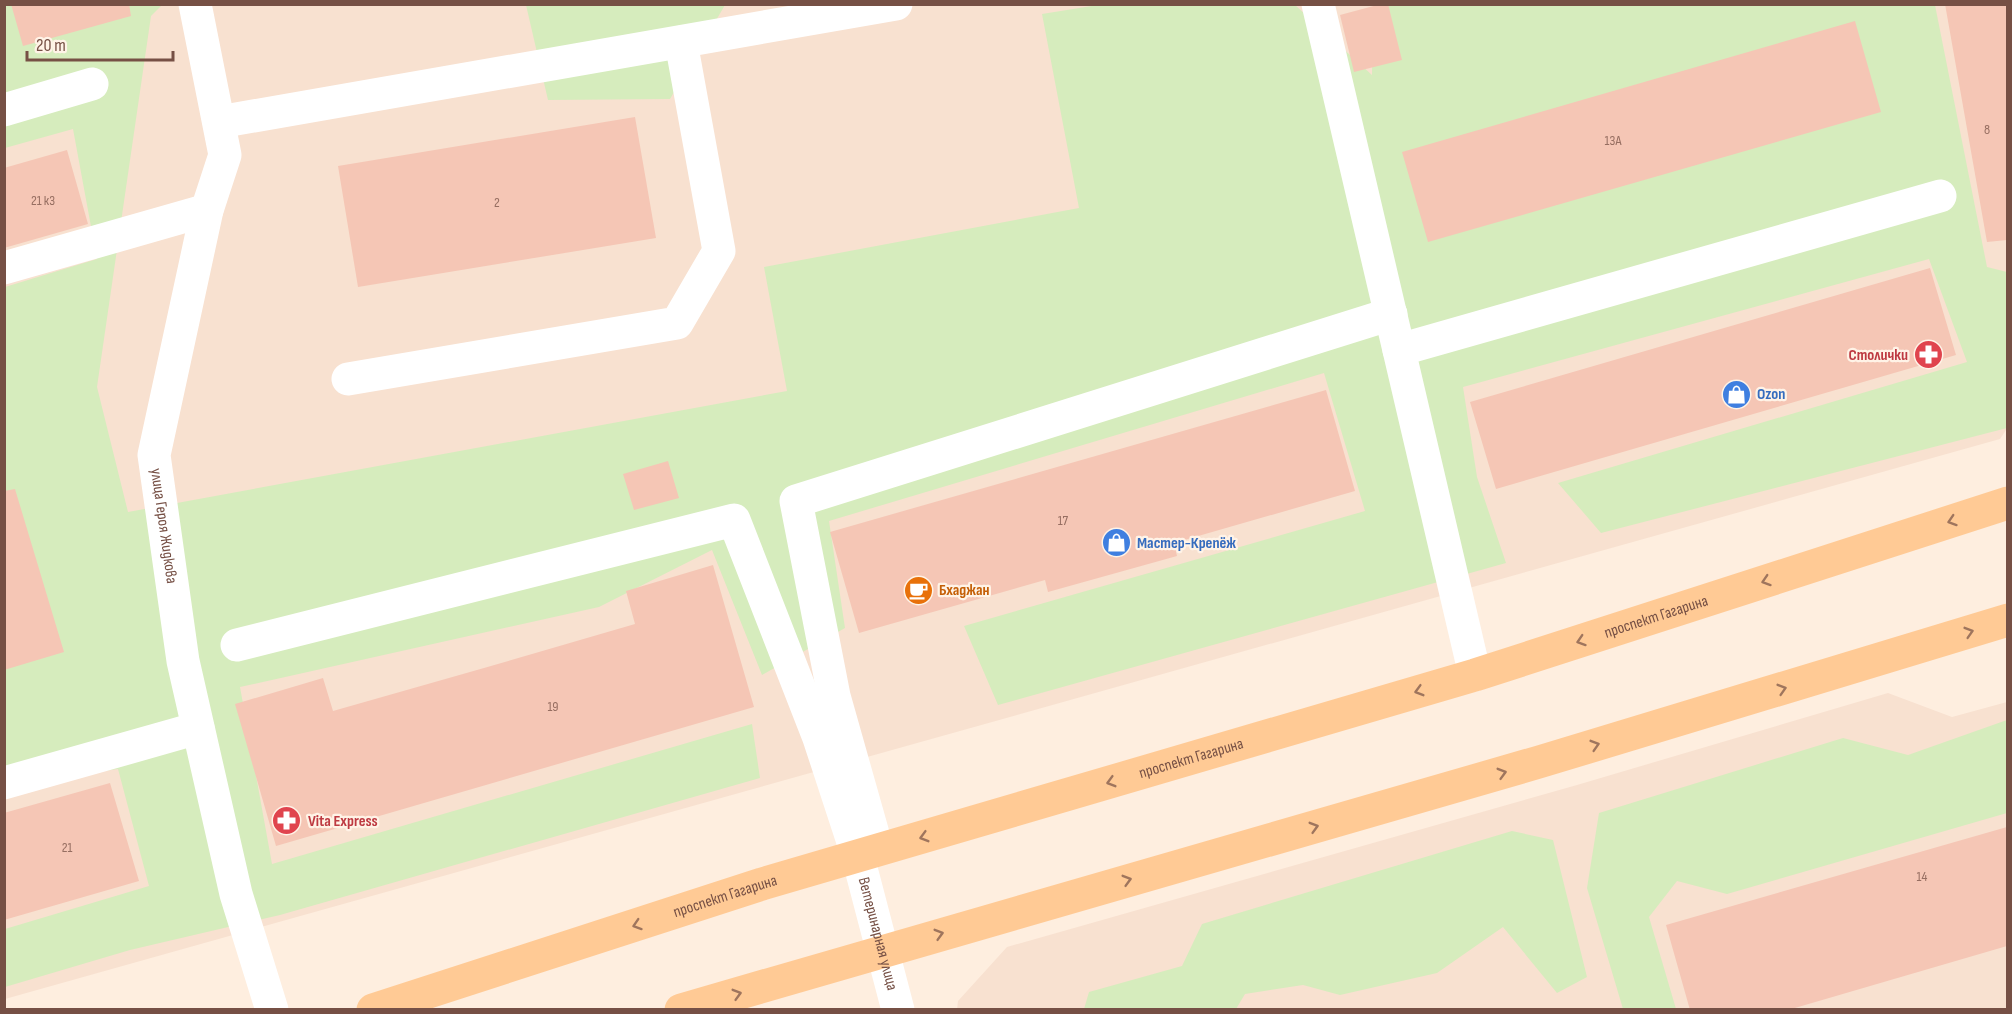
<svg xmlns="http://www.w3.org/2000/svg" width="2012" height="1014" viewBox="0 0 2012 1014" font-family="'Sofia Sans Condensed',sans-serif">
	<style>
		.residential { fill: #f8e1d0 }
		.green { fill: #d6ecbd }
		.building { fill: #f5c6b5 }
		.lines { fill: none; stroke-linecap: round; stroke-linejoin: round }
		.street { stroke: #fff; stroke-width: 33 }
		.primary { stroke: #ffca95; stroke-width: 33 }
		.oneway { stroke: #9f755d }
		.labels { text-anchor: middle; dominant-baseline: central; stroke-width: 4.5; stroke-linejoin: round; paint-order: stroke }
		.number-label { font-size: 14px; fill: #966e61 }
		.health-label { font-size: 16px; font-weight: bold; fill: #be3a42; stroke: #fff3e7; text-anchor: end }
		.shop-label { font-size: 16px; font-weight: bold; fill: #366cbe; stroke: #fff3e7; text-anchor: start }
		.street-label { font-size: 16px; fill: #765045; stroke: #fff3e7 }
		.food-label { font-size: 16px; font-weight: bold; fill: #c56008; stroke: #fff3e7; text-anchor: start }
	</style>
	<rect width="100%" height="100%" fill="#feeedf"/>
	<!-- residential -->
	<path class="residential" d="M 5,5 L 2007,5 L 2008,427 L 2000,439 L 5,999 Z
		M 1888,693 L 1952,717 L 2007,702 L 2007,1009 L 957,1010 L 958,1001 L 1007,947 L 1577,785 Z"/>
	<!-- green -->
	<path class="green" d="M 1104,4 L 1295,5 L 1372,75 L 1373,5 L 1935,5 L 1987,267 L 2007,272 L 2007,428 L 1601,533 L 1558,483 L 1967,362 L 1929,259 L 1463,387 L 1477,477 L 1506,563 L 998,705 L 964,626 L 1365,511 L 1324,373 L 829,521 L 845,628 L 762,675 L 712,550 L 599,607 L 240,687 L 272,864 L 752,724 L 760,778 L 280,915 L 130,950 L 5,987 L 5,929 L 149,886 L 118,769 L 5,785 L 5,287 L 97,259 L 73,129 L 5,148 L 5,5 L 162,5 L 151,16 L 97,387 L 128,512 L 787,391 L 764,267 L 1079,208 L 1042,14 Z
		M 526,5 L 725,5 L 670,99 L 548,100 Z
		M 2007,720 L 2007,813 L 1727,894 L 1677,881 L 1649,917 L 1676,1009 L 1623,1009 L 1587,888 L 1599,813 L 1843,738 L 1908,755 Z
		M 1512,831 L 1553,840 L 1587,977 L 1557,993 L 1503,927 L 1437,973 L 1340,995 L 1303,985 L 1245,994 L 1236,1009 L 1084,1009 L 1089,992 L 1182,966 L 1202,924 Z"/>
	<!-- building -->
	<path class="building" d="M 11,4 L 129,4 L 131,16 L 23,46 Z
		M 1381,4 L 1388,4 L 1402,60 L 1354,72 L 1340,15 Z
		M 1945,4 L 2007,4 L 2007,240 L 1987,242 Z
		M 1855,21 L 1881,112 L 1428,242 L 1402,152 Z
		M 635,117 L 656,238 L 358,287 L 338,166 Z
		M 67,150 L 88,224 L 4,248 L 4,168 Z
		M 1930,268 L 1956,355 L 1496,489 L 1470,402 Z
		M 1326,390 L 1355,491 L 1174,543 L 1177,556 L 1048,592 L 1045,580 L 859,633 L 830,532 Z
		M 668,461 L 679,498 L 634,510 L 623,474 Z
		M 15,489 L 64,652 L 4,670 L 4,491 Z
		M 713,565 L 754,707 L 276,846 L 235,704 L 323,678 L 333,711 L 484,668 L 635,624 L 626,591 Z
		M 110,783 L 139,881 L 4,920 L 4,813 Z
		M 2007,827 L 2007,946 L 1788,1010 L 1690,1010 L 1666,925 Z"/>
	<g class="lines">
		<!-- street -->
		<g class="street">
			<path id="s1" d="M 195,4 L 225,155 L 207,210 L 154,455 L 183,661 L 236,894 L 272,1010"/>
			<path d="M 1318,4 L 1475,675"/>
			<path d="M 4,110 L 92,84"/>
			<path d="M 219,122 L 896,4"/>
			<path d="M 4,268 L 207,210"/>
			<path d="M 1399,350 L 1940,196"/>
			<path d="M 348,379 L 677,323 L 719,251 L 681,42"/>
			<path id="s2" d="M 237,645 L 734,520 L 819,738 L 858,857 L 898,1010"/>
			<path d="M 4,783 L 198,728"/>
			<path d="M 875,841 L 834,696 L 796,501 L 1391,314"/>
		</g>
		<!-- primary -->
		<g class="primary">
			<path id="s3" d="M 373,1010 L 762,884 L 1475,675 L 2008,503"/>
			<path d="M 681,1010 L 1539,762 L 2008,620"/>
		</g>
	</g>
	<!-- one-way arrows -->
	<defs><path id="oneway-chevron" d="M-2-3.5L2.5 0L-2 3.5" fill="none" stroke-width="1.6" stroke-linecap="round" stroke-linejoin="round" transform="scale(1.5)"/></defs>
	<g class="oneway">
		<use href="#oneway-chevron" transform="translate(1952 521) rotate(162)"/>
		<use href="#oneway-chevron" transform="translate(1766 581) rotate(162)"/>
		<use href="#oneway-chevron" transform="translate(1969 632) rotate(-17)"/>
		<use href="#oneway-chevron" transform="translate(1581 641) rotate(162)"/>
		<use href="#oneway-chevron" transform="translate(1782 689) rotate(-17)"/>
		<use href="#oneway-chevron" transform="translate(1419 691) rotate(164)"/>
		<use href="#oneway-chevron" transform="translate(1595 745) rotate(-17)"/>
		<use href="#oneway-chevron" transform="translate(1502 773) rotate(-16)"/>
		<use href="#oneway-chevron" transform="translate(1111 782) rotate(164)"/>
		<use href="#oneway-chevron" transform="translate(1314 827) rotate(-16)"/>
		<use href="#oneway-chevron" transform="translate(924 837) rotate(164)"/>
		<use href="#oneway-chevron" transform="translate(1127 880) rotate(-16)"/>
		<use href="#oneway-chevron" transform="translate(637 925) rotate(162)"/>
		<use href="#oneway-chevron" transform="translate(939 934) rotate(-16)"/>
		<use href="#oneway-chevron" transform="translate(737 994) rotate(-16)"/>
	</g>
	<!-- icons -->
	<defs>
		<symbol id="pharmacy-disc" viewBox="-11 -11 22 22"><circle r="9.5" fill="#e0444e" stroke="#fff3e7"/><path d="M-2-6h4v4h4v4h-4v4h-4v-4h-4v-4h4Z" fill="#fff"/></symbol>
		<symbol id="shop-disc" viewBox="-11 -11 22 22"><circle r="9.5" fill="#3f7fe0" stroke="#fff3e7"/><path d="M-5-2.5h2.3a2.7 3.5 0 0 1 5.4 0H5L5.5 6h-11ZM-1.5-2.5h3a1.5 2.3 0 0 0-3 0Z" fill="#fff"/></symbol>
		<symbol id="cafe-disc" viewBox="-11 -11 22 22"><circle r="9.5" fill="#e8710a" stroke="#fff3e7"/><path d="M-5.5-4.5H6V0H3Q3 3.5 0 3.5H-2.5Q-5.5 3.5-5.5 0ZM3-3.2v2h1.7v-2ZM-6 4.5H4V6H-6Z" fill="#fff"/></symbol>
	</defs>
	<g fill-rule="evenodd">
		<use href="#pharmacy-disc" x="1912" y="338" width="33" height="33"/>
		<use href="#shop-disc" x="1720" y="378" width="33" height="33"/>
		<use href="#shop-disc" x="1100" y="526" width="33" height="33"/>
		<use href="#cafe-disc" x="902" y="574" width="33" height="33"/>
		<use href="#pharmacy-disc" x="270" y="804" width="33" height="33"/>
	</g>
	<g class="labels">
		<!-- number labels -->
		<g class="number-label">
			<text x="1987" y="129">8</text>
			<text x="1613" y="140">13А</text>
			<text x="43" y="200">21 к3</text>
			<text x="497" y="202">2</text>
			<text x="1063" y="520">17</text>
			<text x="553" y="706">19</text>
			<text x="67" y="847">21</text>
			<text x="1922" y="876">14</text>
		</g>
		<!-- health labels -->
		<g class="health-label">
			<text x="1908" y="355">Столички</text>
			<text x="308" y="821" text-anchor="start">Vita Express</text>
		</g>
		<!-- shop labels -->
		<g class="shop-label">
			<text x="1757" y="394">Ozon</text>
			<text x="1137" y="543">Мастер-Крепёж</text>
		</g>
		<!-- street labels -->
		<g class="street-label">
			<text stroke="none"><textPath href="#s1" startOffset="534">улица Героя Жидкова</textPath></text>
			<text stroke="none"><textPath href="#s3" startOffset="1342">проспект Гагарина</textPath></text>
			<text stroke="none"><textPath href="#s3" startOffset="856">проспект Гагарина</textPath></text>
			<text stroke="none"><textPath href="#s3" startOffset="370">проспект Гагарина</textPath></text>
			<text stroke="none"><textPath href="#s2" startOffset="951">Ветеринарная улица</textPath></text>
		</g>
		<!-- food labels -->
		<g class="food-label">
			<text x="939" y="590">Бхаджан</text>
		</g>
	</g>
	<!-- border -->
	<rect width="2012" height="1014" fill="none" stroke="#765045" stroke-width="12"/>
	<!-- scale -->
	<path d="M27 51v9h146v-9" fill="none" stroke="#765045" stroke-width="3"/>
	<text x="36" y="51" font-size="18" fill="#765045" stroke="#fff3e7" stroke-width="4.5" paint-order="stroke">20 m</text>
</svg>
